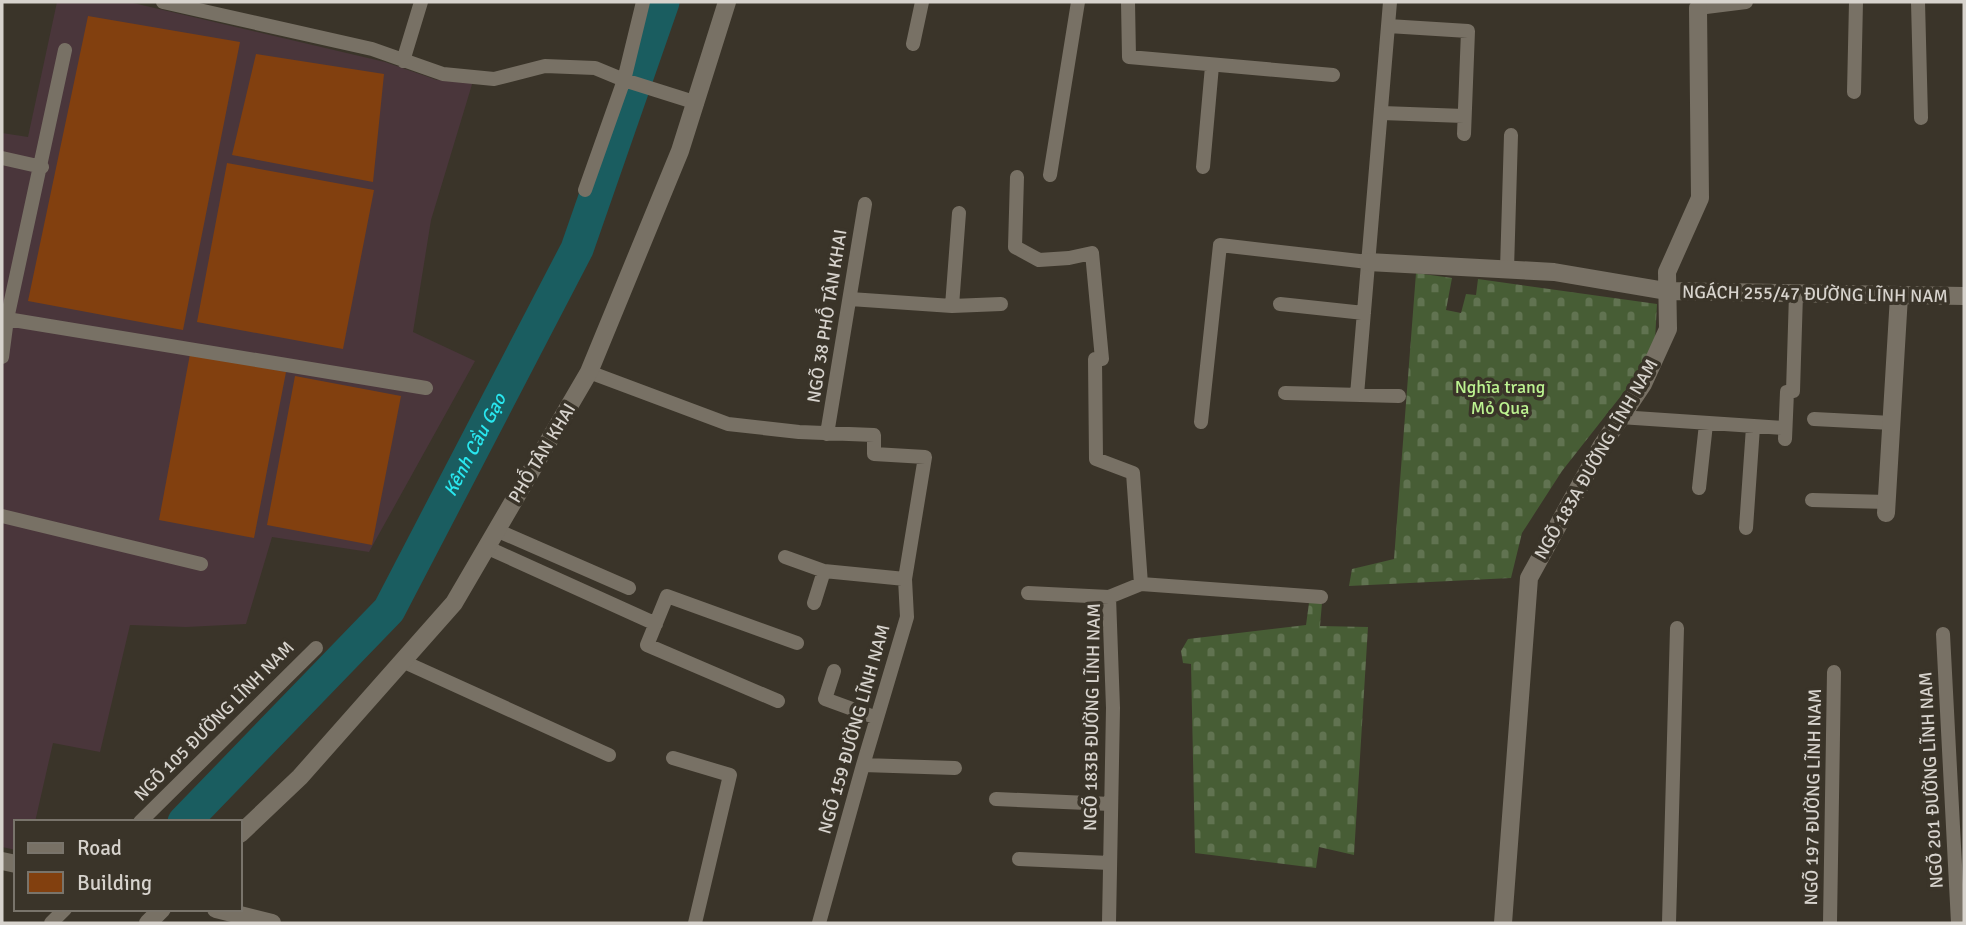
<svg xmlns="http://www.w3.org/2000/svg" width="1966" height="925" viewBox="0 0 1966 925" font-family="Signika,sans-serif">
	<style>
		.industrial { fill: #4a363b }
		.cemetery { fill: url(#cemetery-stones) }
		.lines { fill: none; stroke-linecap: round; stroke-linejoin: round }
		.canal { stroke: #1a5d60; stroke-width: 33 }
		.building { fill: #82400f }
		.lane { stroke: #787165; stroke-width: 14 }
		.street { stroke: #787165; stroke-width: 18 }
		.secondary { stroke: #787165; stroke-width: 18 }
		.labels { text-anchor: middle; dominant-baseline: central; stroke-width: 7; stroke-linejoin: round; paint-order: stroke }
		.street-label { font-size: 18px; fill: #d7d3cd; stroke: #3a3429 }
		.park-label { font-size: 18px; fill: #bcf290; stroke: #3a3429 }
		.water-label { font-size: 19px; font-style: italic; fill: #29e7ef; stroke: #3a3429 }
	</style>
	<defs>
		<pattern id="cemetery-stones" width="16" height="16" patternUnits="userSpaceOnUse" patternTransform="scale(1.75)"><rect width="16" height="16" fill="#475d35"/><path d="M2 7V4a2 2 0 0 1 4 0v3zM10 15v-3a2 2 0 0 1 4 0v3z" fill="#617351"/></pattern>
	</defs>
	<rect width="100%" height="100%" fill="#3a3429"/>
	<!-- industrial -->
	<path class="industrial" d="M 57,2 L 129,2 L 385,62 L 437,80 L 473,81 L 431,220 L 413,332 L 475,361 L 369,552 L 272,537 L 246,624 L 186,627 L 130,625 L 100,752 L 53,743 L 35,822 L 16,822 L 16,850 L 2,847 L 2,133 L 28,137 Z"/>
	<!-- cemetery -->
	<path class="cemetery" d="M 1416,273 L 1452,278 L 1446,310 L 1461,313 L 1466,294 L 1476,295 L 1478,279 L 1657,304 L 1655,341 L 1628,387 L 1562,471 L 1522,533 L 1511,578 L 1349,586 L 1352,569 L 1394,559 Z
		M 1309,603 L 1322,603 L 1320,626 L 1368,627 L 1354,855 L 1319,847 L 1316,868 L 1195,853 L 1191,664 L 1183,663 L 1181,651 L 1188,639 L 1306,625 Z"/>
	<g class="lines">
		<!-- canal -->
		<path class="canal" id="s1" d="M 184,822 L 389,610 L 577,249 L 663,2"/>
	</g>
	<!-- building -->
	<path class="building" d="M 88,16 L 240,42 L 183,330 L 28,301 Z
		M 256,54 L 384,74 L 373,182 L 232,155 Z
		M 227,163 L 374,190 L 343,349 L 197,322 Z
		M 190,354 L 286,372 L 254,538 L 159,520 Z
		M 295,376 L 401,396 L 372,545 L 267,525 Z"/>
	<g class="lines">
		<!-- lane -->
		<path class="lane" d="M 163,2 L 372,49 L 443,74 L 494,79 L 545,66 L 595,68 L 624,80 L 697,103
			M 1128,2 L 1129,57 L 1333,75
			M 1698,2 L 1698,8 L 1746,2
			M 1918,2 L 1921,118
			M 1388,26 L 1468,31 L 1464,134
			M 913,44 L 922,2
			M 403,61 L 421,2
			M 1854,92 L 1856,2
			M 1382,113 L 1464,116
			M 2,158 L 42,167
			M 1203,167 L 1212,66
			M 1050,175 L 1078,2
			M 1017,177 L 1015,247 L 1039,260 L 1069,258 L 1092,253 L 1102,359 L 1095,359 L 1096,459 L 1133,473 L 1141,584 L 1109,597 L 1113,708 L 1109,923
			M 585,190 L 624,80 L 643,2
			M 1507,269 L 1511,135
			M 850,299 L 952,306 L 1001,304
			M 1280,304 L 1364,313
			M 952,306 L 959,213
			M 7,319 L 426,388
			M 2,357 L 7,319 L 65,50
			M 589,372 L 728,424 L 799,432 L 874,435 L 874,454 L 925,457 L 905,579 L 907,617 L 863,765 L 819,923
			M 1285,393 L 1399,396
			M 1357,395 L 1390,2
			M 1620,417 L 1785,428
			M 1814,419 L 1892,423
			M 1201,422 L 1220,245 L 1368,262
			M 827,434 L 865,204
			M 1785,439 L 1787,392 L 1793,391 L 1796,294
			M 1699,488 L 1706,424
			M 1812,500 L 1887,502
			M 2,516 L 201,564
			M 1746,528 L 1753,427
			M 496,530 L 629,588
			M 486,547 L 656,624
			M 785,557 L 824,571 L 905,579
			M 1141,584 L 1321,597
			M 1028,593 L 1109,597
			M 814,603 L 824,571
			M 1943,634 L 1958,923
			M 402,661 L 609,755
			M 834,671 L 825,699 L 877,718
			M 778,701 L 647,645 L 667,596 L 797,643
			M 673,758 L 730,775 L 695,923
			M 863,765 L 955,768
			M 996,799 L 1111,804
			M 140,822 L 316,648
			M 1019,859 L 1110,863
			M 51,923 L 65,909
			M 1669,923 L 1677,628
			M 1830,923 L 1834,672"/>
		<!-- street -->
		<path class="street" d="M 1368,262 L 1554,272 L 1666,291 L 1964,296
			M 1886,513 L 1899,296
			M 148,923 L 162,909
			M 1503,923 L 1529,578 L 1601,447 L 1643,384 L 1668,329 L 1667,272 L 1700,198 L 1698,8"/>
		<!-- secondary -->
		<path class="secondary" d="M 240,834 L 300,777 L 454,603 L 589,372 L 680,151 L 727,2
			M 2,861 L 16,864
			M 216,909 L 272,923"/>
	</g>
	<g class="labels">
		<!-- street labels -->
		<g class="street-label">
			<text transform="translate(1815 294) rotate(1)">NGÁCH 255/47 ĐƯỜNG LĨNH NAM</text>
			<text transform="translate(827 316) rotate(-81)">NGÕ 38 PHỐ TÂN KHAI</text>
			<text transform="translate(542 453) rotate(-59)">PHỐ TÂN KHAI</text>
			<text transform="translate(1596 459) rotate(-60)">NGÕ 183A ĐƯỜNG LĨNH NAM</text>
			<text transform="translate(1092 717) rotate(-89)">NGÕ 183B ĐƯỜNG LĨNH NAM</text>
			<text transform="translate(214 721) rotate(-45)">NGÕ 105 ĐƯỜNG LĨNH NAM</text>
			<text transform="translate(854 729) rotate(-74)">NGÕ 159 ĐƯỜNG LĨNH NAM</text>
			<text transform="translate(1931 780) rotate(-93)">NGÕ 201 ĐƯỜNG LĨNH NAM</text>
			<text transform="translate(1813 797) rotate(-89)">NGÕ 197 ĐƯỜNG LĨNH NAM</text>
		</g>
		<!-- park labels -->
		<g class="park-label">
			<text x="1500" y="387">Nghĩa trang<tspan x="1500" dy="21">Mỏ Quạ</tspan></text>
		</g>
		<!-- water labels -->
		<g class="water-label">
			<text stroke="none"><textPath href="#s1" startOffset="481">Kênh Cầu Gạo</textPath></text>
		</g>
	</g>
	<!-- border -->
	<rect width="1966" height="925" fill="none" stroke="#d7d3cd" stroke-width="7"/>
	<!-- legend -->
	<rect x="14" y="820" width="228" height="91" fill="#3a3429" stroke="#79746b" stroke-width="2"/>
	<rect x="28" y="843" width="35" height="10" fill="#787165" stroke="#79746b" stroke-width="2"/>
	<text x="77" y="855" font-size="21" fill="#d7d3cd">Road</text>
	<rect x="28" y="872" width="35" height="21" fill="#82400f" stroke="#79746b" stroke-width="2"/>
	<text x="77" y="890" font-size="21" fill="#d7d3cd">Building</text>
</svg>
